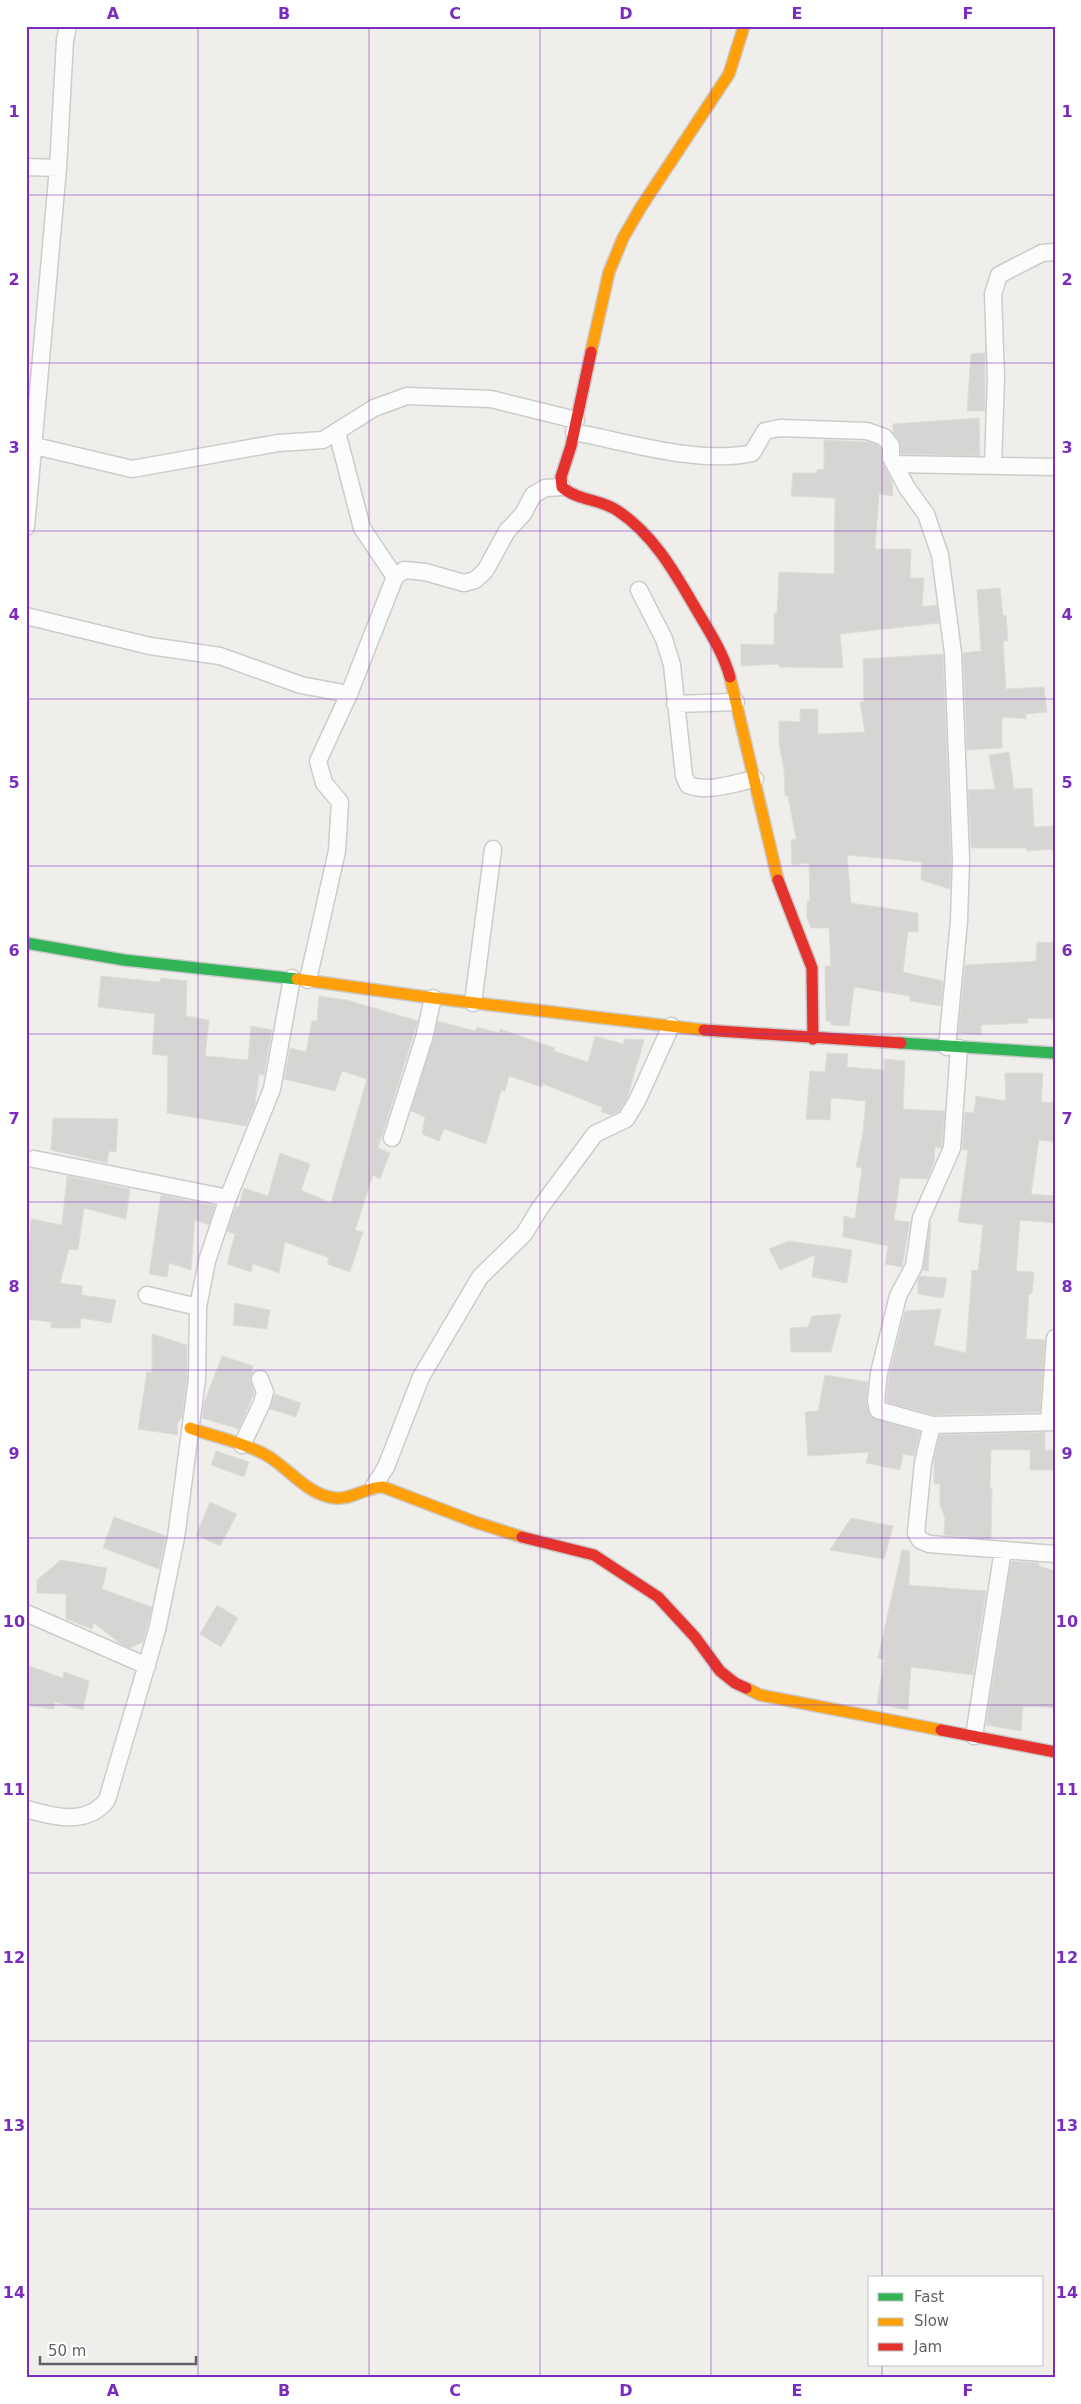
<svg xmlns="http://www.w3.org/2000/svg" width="1081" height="2404" viewBox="0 0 1081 2404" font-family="'DejaVu Sans',sans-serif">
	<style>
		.building { fill: #d6d5d3; stroke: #deddd9 }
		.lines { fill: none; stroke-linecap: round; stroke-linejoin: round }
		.street-casing { stroke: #cbcccc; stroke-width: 19 }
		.fast-casing { stroke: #cacacb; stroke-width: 14 }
		.slow-casing { stroke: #cacacb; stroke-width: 14 }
		.jam-casing { stroke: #cacacb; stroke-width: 14 }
		.street { stroke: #fdfcfc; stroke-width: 16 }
		.fast { stroke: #30b455; stroke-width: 11 }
		.slow { stroke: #ff9f0a; stroke-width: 11 }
		.jam { stroke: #e5322d; stroke-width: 11 }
		.grid { fill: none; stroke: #7b2cbf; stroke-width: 1; stroke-opacity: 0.55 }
		.neatline { fill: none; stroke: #7b2cbf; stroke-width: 2 }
		.grid-label { font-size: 16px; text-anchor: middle; font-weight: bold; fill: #7b2cbf }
	</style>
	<rect width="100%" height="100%" fill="#efeeea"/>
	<!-- building -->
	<path class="building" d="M 985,353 L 985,411 L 967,411 L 971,354 Z
		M 979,418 L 980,456 L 901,454 L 899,440 L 893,433 L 893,424 Z
		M 824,440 L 868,442 L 878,445 L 881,449 L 882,462 L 892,482 L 893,496 L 879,494 L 875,549 L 911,549 L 910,578 L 924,578 L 922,607 L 937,605 L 939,623 L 840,634 L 843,668 L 779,667 L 779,664 L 741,666 L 741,644 L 774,645 L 774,613 L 777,613 L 779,572 L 834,574 L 835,498 L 791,496 L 793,473 L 816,473 L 817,470 L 824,469 Z
		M 1000,588 L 1003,616 L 1006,615 L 1008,641 L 1003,641 L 1006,689 L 1044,687 L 1047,712 L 1026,714 L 1026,719 L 1002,717 L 1002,748 L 967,750 L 963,653 L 981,651 L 977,590 Z
		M 943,654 L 951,859 L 950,889 L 921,880 L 922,862 L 847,855 L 851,903 L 918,913 L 918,932 L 908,931 L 903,972 L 943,981 L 941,1006 L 910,1001 L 910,996 L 854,987 L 849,1026 L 831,1025 L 831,1022 L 826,1021 L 825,966 L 831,966 L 829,928 L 811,928 L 807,918 L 807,901 L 810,901 L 809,863 L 792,865 L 791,840 L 796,839 L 788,796 L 785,796 L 784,770 L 779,744 L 779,721 L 800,722 L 800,709 L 818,709 L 818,734 L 865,732 L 860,702 L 864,702 L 863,659 Z
		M 1009,752 L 1014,789 L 1032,788 L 1034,827 L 1055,826 L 1055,849 L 1027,851 L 1026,848 L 971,848 L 968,790 L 995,789 L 989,755 Z
		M 1037,942 L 1055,943 L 1055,1019 L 1028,1018 L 1028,1023 L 981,1025 L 981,1035 L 958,1033 L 965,965 L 1036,961 Z
		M 101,976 L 160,982 L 161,978 L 187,981 L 186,1016 L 209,1020 L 205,1056 L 248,1060 L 251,1026 L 272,1030 L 264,1075 L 259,1074 L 255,1104 L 246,1126 L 167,1113 L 168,1056 L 152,1054 L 155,1014 L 98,1007 Z
		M 319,996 L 347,1000 L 418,1021 L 378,1148 L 390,1153 L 380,1179 L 373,1175 L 355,1230 L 363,1232 L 350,1272 L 327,1264 L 329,1258 L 285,1242 L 279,1273 L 253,1264 L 251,1272 L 227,1264 L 235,1234 L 227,1231 L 236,1206 L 239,1207 L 244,1188 L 268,1196 L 280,1153 L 310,1164 L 301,1190 L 331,1203 L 367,1079 L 342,1071 L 335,1091 L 284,1079 L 290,1048 L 306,1052 L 312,1021 L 317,1021 Z
		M 438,1021 L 475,1031 L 477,1027 L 499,1033 L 500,1029 L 555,1048 L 554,1051 L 588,1062 L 595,1036 L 623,1044 L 625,1039 L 644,1040 L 627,1099 L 619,1111 L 611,1115 L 601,1112 L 602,1107 L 543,1084 L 542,1087 L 509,1076 L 505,1091 L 501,1091 L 486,1144 L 444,1129 L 439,1141 L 422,1134 L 425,1117 L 411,1111 Z
		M 827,1053 L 848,1054 L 847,1067 L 884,1070 L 884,1059 L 905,1061 L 903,1109 L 945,1111 L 942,1146 L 941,1148 L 935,1147 L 934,1163 L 927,1179 L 900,1178 L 894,1220 L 910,1222 L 902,1267 L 885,1264 L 888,1246 L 843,1237 L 844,1216 L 855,1219 L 862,1168 L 856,1167 L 863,1133 L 866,1101 L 831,1098 L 830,1120 L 806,1119 L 810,1071 L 825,1072 Z
		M 1005,1073 L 1043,1073 L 1041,1102 L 1055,1103 L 1055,1142 L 1039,1140 L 1031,1194 L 1055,1196 L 1055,1223 L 1020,1220 L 1016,1271 L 1034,1272 L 1032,1294 L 1029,1294 L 1026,1339 L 1045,1340 L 1040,1412 L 933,1415 L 886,1402 L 889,1375 L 905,1311 L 941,1309 L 934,1345 L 966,1353 L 972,1270 L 978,1271 L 983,1225 L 958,1222 L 968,1150 L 962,1149 L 965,1112 L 974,1113 L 976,1096 L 1006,1101 Z
		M 53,1118 L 118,1119 L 116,1152 L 109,1151 L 107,1163 L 51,1150 Z
		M 67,1176 L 130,1189 L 126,1219 L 84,1208 L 78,1250 L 69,1249 L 60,1283 L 82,1286 L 82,1295 L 116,1300 L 111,1323 L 81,1318 L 80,1328 L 51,1328 L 51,1322 L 26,1319 L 26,1244 L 29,1245 L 31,1219 L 62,1225 Z
		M 161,1195 L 215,1206 L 209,1225 L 195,1220 L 191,1270 L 169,1263 L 167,1277 L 149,1274 Z
		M 930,1223 L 931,1223 L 928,1271 L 923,1270 Z
		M 789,1241 L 852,1250 L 847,1283 L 812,1277 L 815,1255 L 780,1270 L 769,1249 Z
		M 920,1276 L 947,1278 L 943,1298 L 918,1294 L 918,1280 Z
		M 235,1303 L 270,1310 L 267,1329 L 233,1325 Z
		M 841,1314 L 831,1352 L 791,1352 L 790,1328 L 808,1327 L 812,1316 Z
		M 152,1334 L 187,1345 L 187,1378 L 182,1417 L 177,1424 L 178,1435 L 138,1429 L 147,1372 L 152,1373 Z
		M 222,1356 L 253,1366 L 251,1371 L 254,1372 L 250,1378 L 254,1393 L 239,1429 L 202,1418 L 204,1403 Z
		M 825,1375 L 868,1382 L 866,1403 L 871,1417 L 920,1432 L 914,1456 L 903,1454 L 900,1470 L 866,1463 L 869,1452 L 808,1456 L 805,1412 L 818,1411 Z
		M 275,1394 L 301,1403 L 296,1417 L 270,1409 Z
		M 1045,1432 L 1045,1450 L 1055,1450 L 1055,1470 L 1030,1470 L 1030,1450 L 991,1450 L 990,1488 L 992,1488 L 991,1539 L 944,1535 L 945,1518 L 940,1505 L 940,1484 L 934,1484 L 934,1460 L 940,1435 Z
		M 216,1451 L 249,1462 L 244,1477 L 211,1465 Z
		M 210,1502 L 237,1514 L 220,1546 L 196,1535 Z
		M 114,1517 L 166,1536 L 159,1569 L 103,1548 Z
		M 851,1518 L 893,1526 L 884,1559 L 830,1550 Z
		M 902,1550 L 910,1551 L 909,1585 L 986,1591 L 973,1675 L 911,1667 L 908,1710 L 877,1704 L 884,1660 L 878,1658 Z
		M 61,1560 L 107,1568 L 102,1589 L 152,1607 L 143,1642 L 130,1648 L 121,1644 L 94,1623 L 92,1629 L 66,1619 L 66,1594 L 37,1593 L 37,1580 Z
		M 1011,1561 L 1039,1563 L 1039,1566 L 1055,1571 L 1055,1708 L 1023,1706 L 1021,1731 L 986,1725 Z
		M 217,1605 L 238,1618 L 221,1647 L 200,1634 Z
		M 26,1665 L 63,1678 L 64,1672 L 89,1681 L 83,1710 L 55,1702 L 54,1709 L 26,1705 Z"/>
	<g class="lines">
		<defs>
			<path id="street" d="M 26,167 L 58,168
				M 337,432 L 362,528 L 395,577
				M 574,432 C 627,442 700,465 752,453 L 765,431 L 780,428 L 867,431 L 884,437 L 891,446 L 891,458 L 907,488 L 926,514 L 940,555 L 953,653 L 961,859 L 959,921 L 947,1047
				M 35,446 L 132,469 L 278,443 L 323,440 L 374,408 L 407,396 L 491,399 L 576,420
				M 895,464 L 1055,467
				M 993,465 L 996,378 L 993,294 L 999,275 L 1042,253 L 1055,252
				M 26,527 L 58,168 L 65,40 L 68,26
				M 639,590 L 664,639 L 672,665 L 684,776 L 688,785 C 709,793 734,783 755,779
				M 26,616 L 150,646 L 220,656 L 301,685 L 349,694
				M 675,704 L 736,702
				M 308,980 L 337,851 L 340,802 L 324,783 L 318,761 L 349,694 L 395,577 L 404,570 L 425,572 L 464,583 L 475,580 L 485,571 L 507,531 L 523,514 L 533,495 L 545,488 L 562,487
				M 473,1003 L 493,849
				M 392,1138 L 424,1038 L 433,998
				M 34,1159 L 228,1198
				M 147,1295 L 198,1307
				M 1049,1422 L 1055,1338
				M 1055,1422 L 932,1425 L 923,1463 L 916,1533 L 920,1540 L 929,1544 L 1055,1554
				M 932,1425 L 878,1410 L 876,1401 L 879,1373 L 898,1296 L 914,1266 L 921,1218 L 952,1148 L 959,1048
				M 242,1445 L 262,1403 L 265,1392 L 260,1379
				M 374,1486 L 386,1467 L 421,1377 L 480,1277 L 524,1234 L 540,1208 L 595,1134 L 626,1119 L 637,1101 L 671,1026
				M 26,1613 L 147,1666
				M 974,1736 L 1003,1550
				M 26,1809 C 54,1817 87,1826 107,1800 L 157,1630 L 176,1538 L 197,1379 L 198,1307 L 207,1261 L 228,1198 L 272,1089 L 292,978"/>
			<path id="fast" d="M 26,943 L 124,960 L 297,979
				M 901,1043 L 1055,1053"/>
			<path id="slow" d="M 591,352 L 609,272 L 623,238 L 641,207 L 729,74 L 744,26
				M 730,677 L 778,880
				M 297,979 L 433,998 L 704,1030
				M 190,1428 C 215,1437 243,1442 266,1455 C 289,1468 307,1495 335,1498 C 351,1500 366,1487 383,1487 L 475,1522 L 522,1537
				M 746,1688 L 760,1695 L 941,1730"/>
			<path id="jam" d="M 591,352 L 571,446 L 561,477 L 562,487 C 578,501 601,499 618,511 C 654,535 675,573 696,609 C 709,631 723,652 730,677
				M 778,880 L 812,968 L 813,1039
				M 704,1030 L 901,1043
				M 522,1537 L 594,1555 L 658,1597 L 695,1637 L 720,1671 L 735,1683 L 746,1688
				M 941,1730 L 1055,1752"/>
		</defs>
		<!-- street casing -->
		<use href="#street" class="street-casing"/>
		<!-- fast casing -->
		<use href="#fast" class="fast-casing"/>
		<!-- slow casing -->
		<use href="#slow" class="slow-casing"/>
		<!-- jam casing -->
		<use href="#jam" class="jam-casing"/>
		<!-- street -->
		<use href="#street" class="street"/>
		<!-- fast -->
		<use href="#fast" class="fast"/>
		<!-- slow -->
		<use href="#slow" class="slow"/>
		<!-- jam -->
		<use href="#jam" class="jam"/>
	</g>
	<!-- grid -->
	<path class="grid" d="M 198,26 L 198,2378M 369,26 L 369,2378M 540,26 L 540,2378M 711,26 L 711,2378M 882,26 L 882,2278M 26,195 L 1055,195M 26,363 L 1055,363M 26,531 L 1055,531M 26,699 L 1055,699M 26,866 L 1055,866M 26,1034 L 1055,1034M 26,1202 L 1055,1202M 26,1370 L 1055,1370M 26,1538 L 1055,1538M 26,1705 L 1055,1705M 26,1873 L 1055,1873M 26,2041 L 1055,2041M 26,2209 L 1055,2209M 882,2365 L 882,2378"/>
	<!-- border -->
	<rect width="1081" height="2404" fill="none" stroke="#ffffff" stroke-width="55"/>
	<!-- legend -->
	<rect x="868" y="2276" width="175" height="90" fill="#ffffff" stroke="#bfc1c3"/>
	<rect x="878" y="2293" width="25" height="8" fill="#30b455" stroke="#bfc1c3"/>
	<text x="914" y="2302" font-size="15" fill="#5f6368">Fast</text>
	<rect x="878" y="2318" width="25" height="8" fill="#ff9f0a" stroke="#bfc1c3"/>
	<text x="914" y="2326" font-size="15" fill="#5f6368">Slow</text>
	<rect x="878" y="2343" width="25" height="8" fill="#e5322d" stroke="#bfc1c3"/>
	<text x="914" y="2352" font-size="15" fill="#5f6368">Jam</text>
	<!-- scale -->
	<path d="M40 2356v8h156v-8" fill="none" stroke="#5f6368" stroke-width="2.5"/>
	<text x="48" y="2356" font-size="15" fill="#5f6368" stroke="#ffffff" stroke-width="4" paint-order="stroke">50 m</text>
	<rect x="28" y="28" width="1026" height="2348" class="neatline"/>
	<g class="grid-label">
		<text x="113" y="19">A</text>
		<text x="284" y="19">B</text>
		<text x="455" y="19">C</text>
		<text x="626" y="19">D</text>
		<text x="797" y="19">E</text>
		<text x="968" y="19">F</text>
		<text x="14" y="117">1</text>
		<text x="1067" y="117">1</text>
		<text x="14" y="285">2</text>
		<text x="1067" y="285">2</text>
		<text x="14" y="453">3</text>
		<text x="1067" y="453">3</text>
		<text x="14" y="620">4</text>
		<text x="1067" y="620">4</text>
		<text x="14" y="788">5</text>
		<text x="1067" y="788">5</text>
		<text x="14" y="956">6</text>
		<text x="1067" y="956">6</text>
		<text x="14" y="1124">7</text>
		<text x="1067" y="1124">7</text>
		<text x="14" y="1292">8</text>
		<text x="1067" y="1292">8</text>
		<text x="14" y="1459">9</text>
		<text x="1067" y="1459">9</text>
		<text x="14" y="1627">10</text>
		<text x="1067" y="1627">10</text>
		<text x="14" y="1795">11</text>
		<text x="1067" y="1795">11</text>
		<text x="14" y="1963">12</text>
		<text x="1067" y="1963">12</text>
		<text x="14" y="2131">13</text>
		<text x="1067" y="2131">13</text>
		<text x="14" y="2298">14</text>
		<text x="1067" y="2298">14</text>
		<text x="113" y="2396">A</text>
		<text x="284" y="2396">B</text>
		<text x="455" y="2396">C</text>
		<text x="626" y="2396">D</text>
		<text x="797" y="2396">E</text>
		<text x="968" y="2396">F</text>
	</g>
</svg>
